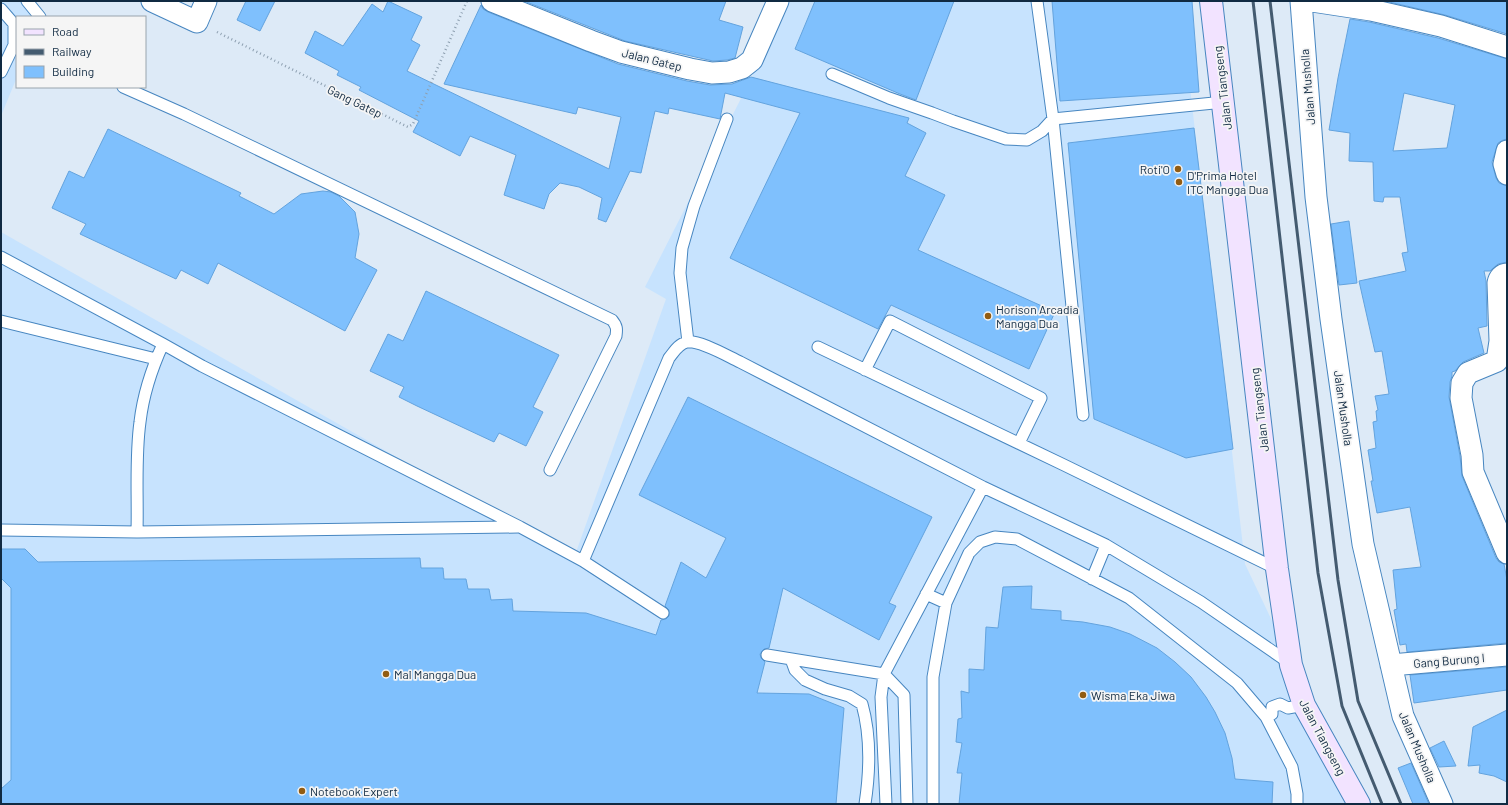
<svg xmlns="http://www.w3.org/2000/svg" width="1508" height="805" viewBox="0 0 1508 805" font-family="Barlow,sans-serif">
	<style>
		.built { fill: #c7e3fe }
		.building { fill: #7fc0fd; stroke: #63a3de; fill-rule: evenodd }
		.lines { fill: none; stroke-linecap: round; stroke-linejoin: round }
		.lane-casing { stroke: #4786c0; stroke-width: 13 }
		.street-casing { stroke: #4786c0; stroke-width: 23 }
		.secondary-casing { stroke: #4786c0; stroke-width: 24 }
		.path { stroke: #8ea0b1; stroke-width: 2.5; stroke-dasharray: 1 3; stroke-linecap: butt }
		.lane { stroke: #fff; stroke-width: 11 }
		.street { stroke: #fff; stroke-width: 21 }
		.secondary { stroke: #f2e3ff; stroke-width: 22 }
		.rail { stroke: #445b70; stroke-width: 3 }
		.poi-dot { fill: #925c12; stroke: #f5f5f5; stroke-width: 1.5 }
		.labels { text-anchor: middle; dominant-baseline: central; stroke-width: 3.5; stroke-linejoin: round; paint-order: stroke }
		.street-label { font-size: 12px; fill: #102a42; stroke: #f5f5f5 }
		.poi-label { font-size: 12px; fill: #102a42; stroke: #f5f5f5; text-anchor: start }
	</style>
	<rect width="100%" height="100%" fill="#ddeaf7"/>
	<!-- built -->
	<path class="built" d="M 1,1 L 24,1 L 41,17 L 17,17 L 17,77 L 1,116 Z
		M 780,1 L 1180,1 L 1245,564 L 1359,804 L 1,804 L 1,232 L 574,558 L 666,299 L 645,287 L 757,67 Z"/>
	<!-- building -->
	<path class="building" d="M 246,1 L 275,1 L 260,31 L 237,20 Z
		M 388,1 L 422,17 L 411,40 L 420,45 L 407,71 L 609,169 L 621,117 L 578,107 L 576,114 L 444,84 L 481,5 L 483,9 L 488,12 L 618,64 L 687,81 L 710,85 L 732,84 L 751,77 L 909,118 L 907,123 L 926,133 L 905,176 L 945,195 L 918,250 L 1055,312 L 1029,369 L 891,305 L 878,329 L 730,258 L 800,113 L 725,93 L 720,119 L 669,108 L 668,114 L 655,111 L 641,173 L 630,171 L 606,222 L 598,219 L 602,198 L 579,187 L 560,183 L 549,194 L 544,209 L 504,195 L 516,155 L 470,136 L 460,156 L 413,132 L 419,121 L 359,90 L 361,87 L 337,75 L 339,71 L 305,53 L 315,31 L 343,46 L 372,4 L 383,12 Z
		M 524,1 L 726,1 L 719,20 L 743,27 L 735,58 L 727,60 L 713,61 L 625,41 Z
		M 815,1 L 954,1 L 916,100 L 900,94 L 795,49 Z
		M 1052,1 L 1192,1 L 1199,92 L 1060,101 Z
		M 1385,1 L 1507,1 L 1507,34 L 1445,15 Z
		M 1350,19 L 1369,22 L 1438,38 L 1507,59 L 1507,139 L 1503,140 L 1498,143 L 1492,162 L 1496,178 L 1499,183 L 1507,186 L 1507,262 L 1498,264 L 1490,271 L 1484,271 L 1486,281 L 1487,326 L 1478,328 L 1484,353 L 1463,362 L 1455,371 L 1452,372 L 1452,376 L 1450,382 L 1449,397 L 1460,456 L 1462,476 L 1496,558 L 1499,562 L 1504,564 L 1507,580 L 1507,643 L 1407,652 L 1406,644 L 1400,645 L 1394,610 L 1397,609 L 1393,570 L 1421,567 L 1410,507 L 1377,513 L 1371,481 L 1373,481 L 1368,450 L 1376,448 L 1373,422 L 1377,421 L 1376,411 L 1378,410 L 1375,396 L 1389,394 L 1382,351 L 1375,352 L 1359,281 L 1406,271 L 1402,253 L 1408,252 L 1400,197 L 1384,197 L 1383,202 L 1374,201 L 1373,162 L 1349,161 L 1350,133 L 1329,130 L 1338,78 ZM 1404,93 L 1455,105 L 1447,148 L 1393,151 Z
		M 1194,128 L 1233,449 L 1186,458 L 1094,419 L 1068,143 Z
		M 108,129 L 241,193 L 239,196 L 274,214 L 301,194 L 323,191 L 331,192 L 339,196 L 355,212 L 359,234 L 355,258 L 377,270 L 345,331 L 218,263 L 208,284 L 181,270 L 176,279 L 80,234 L 86,224 L 52,208 L 69,171 L 84,178 Z
		M 1349,221 L 1357,283 L 1339,285 L 1331,224 Z
		M 426,291 L 559,355 L 533,407 L 543,412 L 526,446 L 499,433 L 494,442 L 417,406 L 399,397 L 404,387 L 370,371 L 388,334 L 403,341 Z
		M 688,397 L 932,517 L 889,603 L 896,606 L 879,640 L 783,588 L 769,648 L 764,649 L 760,654 L 761,658 L 765,662 L 757,693 L 809,694 L 844,708 L 836,804 L 1,804 L 1,789 L 11,780 L 11,588 L 1,578 L 1,549 L 25,549 L 38,562 L 420,558 L 421,568 L 443,568 L 444,579 L 466,579 L 468,589 L 489,589 L 491,600 L 512,599 L 513,611 L 586,613 L 656,635 L 661,620 L 666,619 L 669,616 L 669,610 L 665,606 L 681,562 L 706,578 L 726,538 L 639,495 Z
		M 1032,586 L 1031,609 L 1061,611 L 1061,620 L 1083,622 L 1110,627 L 1130,634 L 1157,648 L 1175,662 L 1191,677 L 1206,697 L 1215,712 L 1225,733 L 1232,758 L 1235,779 L 1273,782 L 1272,804 L 959,804 L 962,773 L 957,773 L 962,743 L 956,742 L 958,719 L 962,718 L 961,691 L 969,693 L 969,669 L 984,670 L 986,627 L 998,628 L 1003,587 Z
		M 1507,667 L 1507,690 L 1414,703 L 1410,675 Z
		M 1507,710 L 1507,782 L 1494,776 L 1479,773 L 1480,765 L 1468,766 L 1473,727 Z
		M 1444,741 L 1456,766 L 1439,767 L 1430,748 Z
		M 1411,763 L 1429,804 L 1413,804 L 1398,768 Z"/>
	<g class="lines">
		<defs>
			<path id="lane" d="M 27,1 L 40,17
				M 1,9 L 14,24 L 14,45 L 1,72
				M 832,74 L 889,98 L 932,113 L 953,121 L 1006,139 L 1027,140 L 1042,131 L 1053,119 L 1037,1
				M 123,87 L 184,114 L 612,320 C 617,326 617,329 616,336 L 550,470
				M 1,257 L 163,344 L 202,366 L 520,527 L 583,561 L 663,613
				M 1,321 L 156,359
				M 688,342 L 680,273 L 682,248 L 694,206 L 727,119
				M 818,347 L 1064,465 L 1277,569
				M 865,370 L 890,321 L 1041,398 L 1019,443
				M 1083,415 L 1053,119 L 1224,102
				M 1,530 L 137,532 L 518,527
				M 137,532 C 138,496 135,458 140,422 C 143,396 152,368 163,344
				M 583,561 L 669,358 C 674,352 678,344 687,342 C 700,340 727,356 740,362 L 983,487 L 1106,545 L 1201,602 L 1291,664
				M 1092,579 L 1106,545
				M 926,594 L 946,603
				M 767,655 L 884,674 L 881,697 L 886,804
				M 791,659 L 795,670 L 805,680 L 825,689 L 849,696 L 862,704 C 871,736 870,771 865,804
				M 1266,717 L 1272,714 L 1272,707 L 1280,704 L 1288,708 L 1304,705
				M 907,804 L 904,695 L 884,674 L 983,487
				M 933,804 L 933,677 L 946,603 L 969,553 L 980,542 L 995,537 L 1017,539 L 1129,598 L 1237,683 L 1266,717 L 1292,767 L 1297,794 L 1297,804"/>
			<path id="street" d="M 152,1 L 197,22 L 206,1
				M 492,1 L 591,41 L 621,52 L 690,69 L 712,73 L 729,72 L 742,68 L 752,60 L 778,1
				M 1301,1 L 1316,197 L 1331,319 L 1363,544 L 1403,716 L 1442,804
				M 1312,1 L 1371,10 L 1441,26 L 1507,47
				M 1507,151 L 1504,164 L 1507,174
				M 1507,274 C 1502,274 1499,278 1498,283 L 1500,341 L 1497,361 L 1468,373 L 1462,383 L 1461,398 L 1472,455 L 1473,472 L 1507,553
				M 1391,665 L 1507,655"/>
			<path id="secondary" d="M 1211,1 L 1277,569 L 1291,665 L 1304,705 L 1359,804"/>
		</defs>
		<!-- lane casing -->
		<use href="#lane" class="lane-casing"/>
		<!-- street casing -->
		<use href="#street" class="street-casing"/>
		<!-- secondary casing -->
		<use href="#secondary" class="secondary-casing"/>
		<!-- path -->
		<path class="path" d="M 217,32 L 408,127 L 413,124 L 467,1"/>
		<!-- lane -->
		<use href="#lane" class="lane"/>
		<!-- street -->
		<use href="#street" class="street"/>
		<!-- secondary -->
		<use href="#secondary" class="secondary"/>
		<!-- rail -->
		<path class="rail" d="M 1253,1 L 1318,573 L 1342,706 L 1382,804
			M 1270,1 L 1338,580 L 1358,701 L 1401,804"/>
	</g>
	<!-- markers -->
	<g class="poi-dot">
		<circle cx="1178" cy="169" r="4"/>
		<circle cx="1179" cy="182" r="4"/>
		<circle cx="988" cy="316" r="4"/>
		<circle cx="386" cy="674" r="4"/>
		<circle cx="1083" cy="695" r="4"/>
		<circle cx="302" cy="791" r="4"/>
	</g>
	<g class="labels">
		<!-- street labels -->
		<g class="street-label">
			<text transform="translate(652 59) rotate(14)">Jalan Gatep</text>
			<text transform="translate(1307 87) rotate(-95)">Jalan Musholla</text>
			<text transform="translate(1222 88) rotate(-97)">Jalan Tiangseng</text>
			<text transform="translate(355 101) rotate(26)">Gang Gatep</text>
			<text transform="translate(1344 408) rotate(82)">Jalan Musholla</text>
			<text transform="translate(1259 410) rotate(-97)">Jalan Tiangseng</text>
			<text transform="translate(1449 660) rotate(-5)">Gang Burung I</text>
			<text transform="translate(1323 737) rotate(62)">Jalan Tiangseng</text>
			<text transform="translate(1418 747) rotate(67)">Jalan Musholla</text>
		</g>
		<!-- poi labels -->
		<g class="poi-label">
			<text x="1170" y="169" text-anchor="end">Roti'O</text>
			<text x="1187" y="175">D'Prima Hotel<tspan x="1187" dy="14">ITC Mangga Dua</tspan></text>
			<text x="996" y="309">Horison Arcadia<tspan x="996" dy="14">Mangga Dua</tspan></text>
			<text x="394" y="674">Mal Mangga Dua</text>
			<text x="1091" y="695">Wisma Eka Jiwa</text>
			<text x="310" y="791">Notebook Expert</text>
		</g>
	</g>
	<!-- border -->
	<rect width="1508" height="805" fill="none" stroke="#102a42" stroke-width="4"/>
	<!-- legend -->
	<rect x="16" y="16" width="130" height="72" fill="#f5f5f5" stroke="#99a4ad"/>
	<rect x="24" y="29" width="20" height="6" fill="#f2e3ff" stroke="#99a4ad"/>
	<text x="52" y="36" font-size="12" fill="#102a42">Road</text>
	<rect x="24" y="49" width="20" height="6" fill="#445b70" stroke="#99a4ad"/>
	<text x="52" y="56" font-size="12" fill="#102a42">Railway</text>
	<rect x="24" y="66" width="20" height="12" fill="#7fc0fd" stroke="#99a4ad"/>
	<text x="52" y="76" font-size="12" fill="#102a42">Building</text>
</svg>
